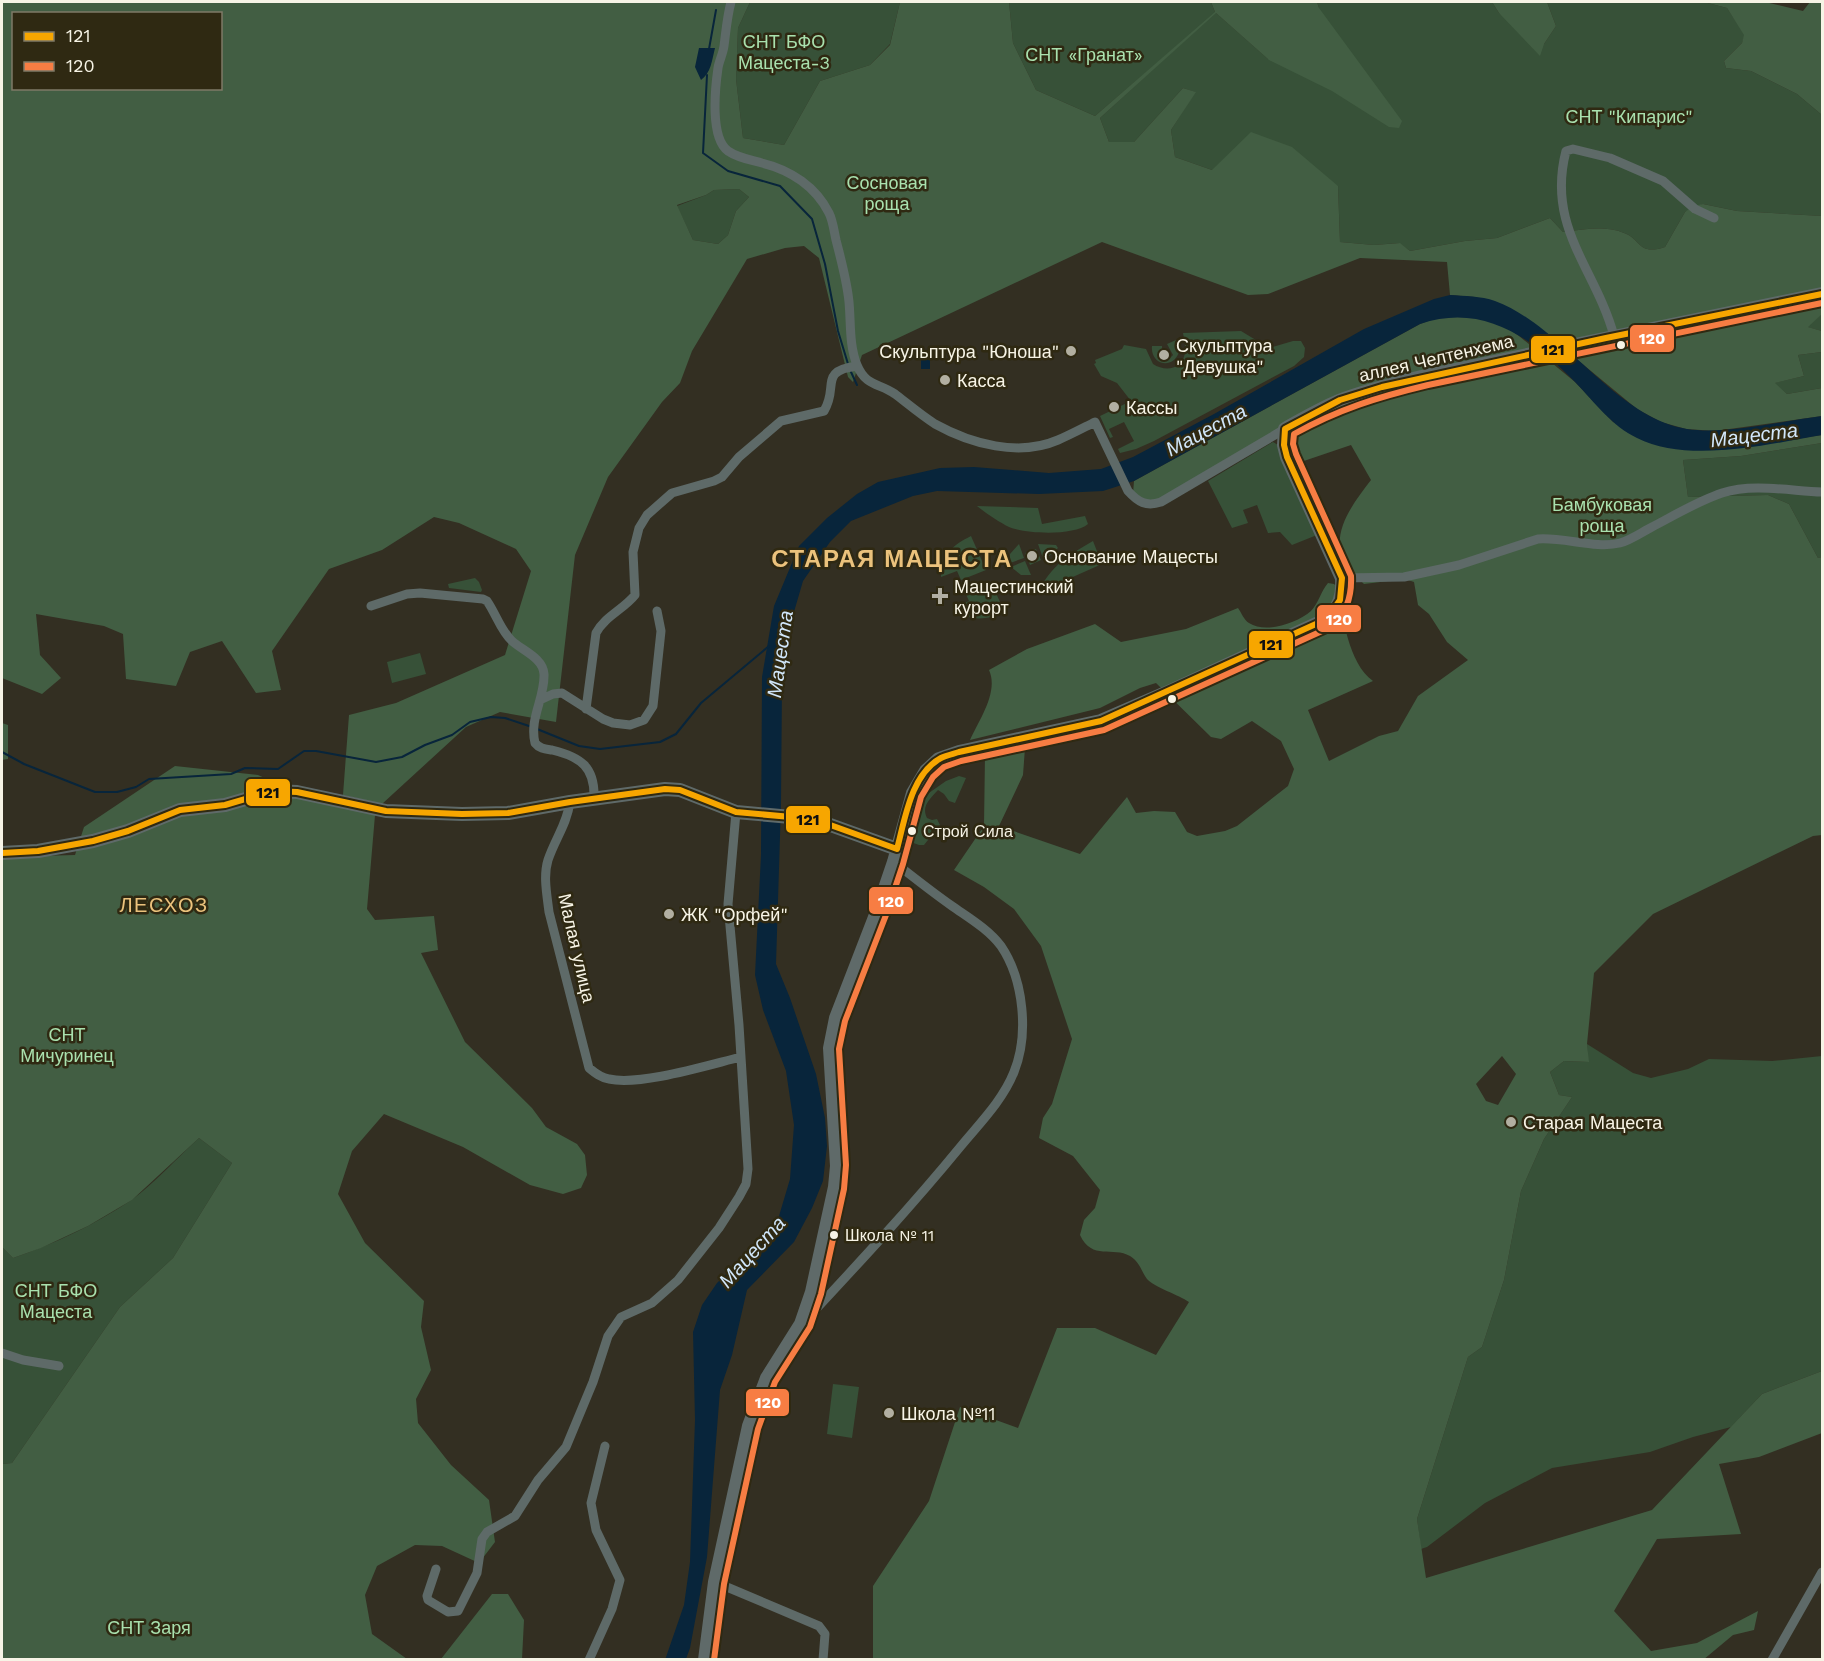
<svg xmlns="http://www.w3.org/2000/svg" width="1824" height="1661" viewBox="0 0 1824 1661" font-family="'Work Sans',sans-serif">
	<style>
		.green { fill: #375138 }
		.forest { fill: #425e43; fill-rule: evenodd }
		.water { fill: #08253b }
		.lines { fill: none; stroke-linecap: round; stroke-linejoin: round }
		.stream { stroke: #08253b; stroke-width: 2 }
		.street { stroke: #5e6a68; stroke-width: 9 }
		.secondary { stroke: #5f6a69; stroke-width: 14 }
		.bus-1-casing { stroke: #2f2912; stroke-width: 10 }
		.bus-2-casing { stroke: #2f2912; stroke-width: 10 }
		.bus-1 { stroke: #f7a600; stroke-width: 6 }
		.bus-2 { stroke: #f77d43; stroke-width: 6 }
		.bus-dot { fill: #f7f4e6; stroke: #2f2912; stroke-width: 2 }
		.poi-dot { fill: #b2afa1; stroke: #2f2912; stroke-width: 2 }
		.labels { text-anchor: middle; dominant-baseline: central; stroke-width: 5; stroke-linejoin: round; paint-order: stroke }
		.bus-label { font-size: 16px; fill: #f7f4e6; stroke: #2f2912; text-anchor: start }
		.park-label { font-size: 18px; fill: #a9e1ae; stroke: #2f2912 }
		.poi-label { font-size: 18px; fill: #f7f4e6; stroke: #2f2912; text-anchor: start }
		.street-label { font-size: 18px; fill: #f7f4e6; stroke: #2f2912 }
		.water-label { font-size: 20px; font-style: italic; fill: #d1e7fb; stroke: #2f2912 }
		.neighbourhood-label { font-size: 20px; letter-spacing: 1.5px; fill: #ebc27c; stroke: #2f2912 }
		.district-label { font-size: 24px; font-weight: bold; letter-spacing: 1.5px; fill: #ebc27c; stroke: #2f2912 }
		.line-badge { stroke: #2f2912; stroke-width: 2 }
		.badge-label { font-size: 16px; text-anchor: middle; font-weight: bold; fill: #fff }
		.pale-badge-label { font-size: 16px; text-anchor: middle; font-weight: bold; fill: #111 }
	</style>
	<rect width="100%" height="100%" fill="#332f22"/>
	<!-- green -->
	<path class="green" d="M 750,2 L 900,2 L 890,44 L 870,65 L 820,81 L 784,145 L 743,138 L 736,79 L 738,28 Z
		M 1009,2 L 1211,2 L 1215,12 L 1268,59 L 1319,8 L 1317,2 L 1492,2 L 1499,13 L 1544,44 L 1556,26 L 1547,2 L 1704,2 L 1727,8 L 1745,35 L 1742,43 L 1724,61 L 1726,68 L 1751,71 L 1797,94 L 1822,115 L 1822,216 L 1737,211 L 1703,204 L 1685,212 L 1665,247 C 1638,256 1641,239 1624,233 C 1605,225 1583,230 1563,232 L 1550,218 L 1497,238 L 1465,241 L 1410,251 L 1399,243 L 1374,245 L 1340,242 L 1338,186 L 1212,170 L 1175,157 L 1171,130 L 1195,92 L 1183,88 L 1134,142 L 1109,142 L 1100,118 L 1207,20 L 1095,116 L 1036,90 L 1013,43 Z
		M 739,189 L 749,197 L 736,211 L 728,235 L 718,244 L 693,240 L 677,206 L 706,195 L 714,190 Z
		M 1821,314 L 1822,331 L 1807,327 Z
		M 1241,331 L 1269,348 L 1293,341 L 1301,341 L 1305,348 L 1304,357 L 1294,366 L 1154,441 L 1136,449 L 1120,453 L 1118,449 L 1134,441 L 1124,422 L 1109,429 L 1113,437 L 1110,438 L 1100,416 L 1131,401 L 1117,383 L 1101,376 L 1094,364 L 1096,363 L 1095,360 L 1122,349 L 1124,345 L 1146,349 L 1153,364 C 1165,372 1182,370 1185,353 C 1186,347 1184,339 1183,333 Z
		M 1176,340 L 1179,352 C 1173,370 1150,365 1152,346 L 1162,346 L 1162,359 L 1168,360 L 1173,355 L 1167,344 Z
		M 1822,352 L 1822,388 L 1787,394 L 1774,383 L 1804,376 L 1798,355 Z
		M 1273,442 L 1278,445 L 1317,535 L 1292,545 L 1280,532 L 1268,533 L 1257,505 L 1243,510 L 1248,523 L 1232,528 L 1208,481 Z
		M 1822,443 L 1822,557 L 1818,558 L 1789,504 L 1768,495 L 1688,497 L 1683,460 L 1741,456 Z
		M 977,506 L 1038,508 L 1042,524 L 1085,516 L 1088,524 C 1074,536 1026,534 1009,527 C 999,522 987,514 977,506 Z
		M 971,536 L 986,570 L 961,580 L 957,571 L 941,577 C 940,555 953,545 971,536 Z
		M 1093,541 L 1102,564 L 1039,592 C 1049,567 1070,554 1093,541 Z
		M 1019,544 L 1024,558 L 1010,563 L 1010,554 Z
		M 1038,544 L 1056,545 L 1058,548 L 1044,561 Z
		M 1036,549 L 1041,560 L 1030,565 L 1025,553 Z
		M 1025,561 L 1031,575 L 1021,575 L 1011,567 Z
		M 475,578 L 479,582 L 482,590 L 481,592 L 449,588 L 448,584 Z
		M 991,582 L 1005,613 C 986,620 968,622 953,608 L 969,601 L 965,592 Z
		M 420,653 L 426,674 L 392,683 L 387,662 Z
		M 959,776 L 966,778 L 955,803 L 949,801 L 944,794 L 938,790 C 930,799 921,806 927,818 L 932,820 L 937,819 L 940,825 L 924,845 L 919,845 L 908,841 L 921,792 L 926,795 L 946,781 Z
		M 1587,1044 L 1633,1073 L 1651,1078 L 1688,1069 L 1709,1059 L 1772,1061 L 1822,1056 L 1822,1371 L 1762,1394 L 1731,1427 L 1693,1437 L 1650,1452 L 1552,1468 L 1485,1503 L 1427,1547 L 1421,1549 L 1417,1519 L 1468,1357 L 1482,1347 L 1504,1280 L 1521,1191 L 1544,1139 L 1572,1097 L 1559,1095 L 1550,1072 L 1564,1061 L 1588,1062 Z
		M 199,1138 L 232,1163 L 173,1258 L 120,1307 L 12,1463 L 2,1464 L 2,1247 L 13,1258 C 54,1244 94,1225 130,1201 C 152,1186 178,1157 199,1138 Z
		M 833,1384 L 859,1387 L 852,1438 L 827,1434 Z"/>
	<!-- forest -->
	<path class="forest" d="M 2,2 L 750,2 L 738,28 L 736,79 L 743,138 L 784,145 L 820,81 L 870,65 L 890,45 L 900,2 L 1009,2 L 1013,43 L 1036,90 L 1095,116 L 1215,12 L 1211,2 L 1317,2 L 1319,8 L 1402,121 L 1399,128 L 1389,127 L 1332,91 L 1269,60 L 1216,13 L 1100,118 L 1109,142 L 1134,142 L 1183,88 L 1196,92 L 1171,130 L 1175,157 L 1212,170 L 1251,132 L 1292,147 L 1338,186 L 1340,242 L 1374,245 L 1400,243 L 1410,251 L 1465,241 L 1497,238 L 1550,218 L 1563,232 C 1583,230 1605,225 1624,233 C 1641,239 1638,256 1665,247 L 1685,212 L 1693,206 L 1703,204 L 1737,211 L 1822,216 L 1822,314 L 1808,327 L 1822,331 L 1822,352 L 1798,355 L 1804,376 L 1775,383 L 1787,394 L 1822,388 L 1822,416 L 1715,431 L 1686,429 L 1661,422 L 1637,409 L 1534,324 L 1511,309 L 1475,297 L 1450,295 L 1447,262 L 1360,258 L 1268,294 L 1248,295 L 1102,242 L 862,355 L 853,382 L 848,377 L 819,258 L 804,246 L 785,248 L 747,259 L 692,351 L 680,383 L 662,402 L 608,477 L 575,555 L 556,722 L 500,712 L 466,727 L 382,804 L 343,795 L 349,715 L 396,703 L 505,655 L 531,571 L 516,549 L 459,523 L 434,517 L 382,550 L 329,569 L 272,651 L 281,690 L 256,693 L 222,641 L 190,652 L 176,686 L 126,679 L 123,634 L 104,626 L 36,614 L 40,655 L 61,678 L 42,694 L 2,678 ZM 14,14 L 220,14 L 220,88 L 14,88 ZM 739,189 L 749,197 L 736,211 L 728,235 L 718,244 L 693,240 L 677,205 L 706,195 L 714,190 Z
		M 1492,2 L 1547,2 L 1556,26 L 1544,44 L 1540,56 L 1499,13 Z
		M 1704,2 L 1765,2 L 1803,11 L 1810,2 L 1822,2 L 1822,115 L 1797,94 L 1751,71 L 1726,68 L 1724,61 L 1742,43 L 1744,35 L 1727,8 Z
		M 1461,316 L 1480,318 L 1508,328 L 1519,336 L 1575,382 L 1613,422 L 1689,450 L 1722,450 L 1822,435 L 1822,443 L 1741,456 L 1683,460 L 1688,497 L 1768,495 L 1789,504 L 1818,558 L 1822,557 L 1822,835 L 1813,836 L 1653,914 L 1594,973 L 1587,1044 L 1589,1062 L 1564,1061 L 1550,1072 L 1559,1095 L 1572,1097 L 1544,1139 L 1521,1191 L 1504,1280 L 1482,1347 L 1468,1357 L 1417,1519 L 1426,1578 L 1652,1510 L 1762,1394 L 1822,1371 L 1822,1433 L 1759,1457 L 1719,1464 L 1741,1534 L 1657,1539 L 1614,1611 L 1651,1651 L 1697,1643 L 1758,1611 L 1754,1630 L 1733,1635 L 1703,1660 L 873,1660 L 873,1586 L 929,1501 L 960,1407 L 1018,1428 L 1057,1328 L 1095,1328 L 1156,1355 L 1189,1302 C 1179,1295 1154,1287 1147,1279 C 1141,1271 1140,1262 1130,1256 C 1113,1246 1092,1261 1080,1235 L 1084,1220 L 1095,1208 L 1100,1190 L 1073,1156 L 1039,1138 L 1043,1118 L 1052,1104 L 1072,1039 L 1041,946 L 1014,909 L 984,887 L 954,870 L 984,826 L 985,755 L 1025,748 L 1023,775 L 999,826 L 1080,854 L 1127,797 L 1136,813 L 1154,811 L 1175,812 L 1187,832 L 1197,836 L 1225,831 L 1237,826 L 1288,786 L 1294,769 L 1281,741 L 1252,721 L 1221,739 L 1211,737 L 1156,683 L 1140,688 L 1100,708 L 970,740 C 979,720 999,692 989,670 L 1027,649 L 1095,624 L 1121,642 L 1186,629 L 1238,608 C 1241,612 1244,620 1249,623 C 1266,634 1297,623 1311,611 C 1318,604 1321,591 1328,583 L 1334,584 L 1337,587 C 1343,616 1348,663 1373,681 L 1308,710 L 1329,761 L 1379,736 L 1398,731 L 1418,696 L 1468,660 L 1447,642 L 1429,614 L 1418,605 L 1414,582 L 1405,579 L 1364,584 C 1359,579 1351,574 1347,568 C 1327,536 1352,505 1371,480 L 1351,445 L 1295,464 L 1290,427 L 1160,499 L 1146,501 L 1133,494 L 1134,481 L 1420,324 L 1439,317 ZM 1502,1056 L 1516,1074 L 1498,1105 L 1486,1101 L 1476,1084 Z
		M 2,723 L 8,725 L 8,759 L 2,760 Z
		M 175,766 L 258,775 L 285,787 L 375,815 L 367,909 L 375,920 L 434,916 L 438,950 L 421,953 L 465,1042 L 532,1108 L 546,1127 L 577,1144 L 585,1155 L 587,1175 L 581,1188 L 563,1194 L 530,1185 L 463,1147 L 384,1114 L 352,1151 L 338,1194 L 365,1243 L 424,1301 L 421,1327 L 431,1370 L 416,1399 L 418,1423 L 451,1465 L 489,1500 L 495,1542 L 479,1563 L 442,1546 L 415,1545 L 377,1566 L 365,1595 L 372,1634 L 407,1659 L 2,1659 L 2,1464 L 12,1463 L 120,1307 L 173,1258 L 232,1163 L 199,1138 L 132,1200 L 88,1226 L 41,1248 L 13,1258 L 2,1247 L 2,857 L 75,855 L 84,827 Z
		M 492,1594 L 508,1594 L 524,1620 L 522,1659 L 441,1659 Z"/>
	<!-- water -->
	<path class="water" d="M 699,48 L 715,48 C 712,60 711,73 701,80 L 695,67 Z
		M 1450,295 C 1464,296 1481,296 1495,301 C 1563,326 1615,418 1687,429 C 1725,435 1783,421 1822,416 L 1822,435 C 1769,444 1688,464 1637,438 C 1612,426 1595,403 1576,383 C 1533,339 1484,302 1420,324 L 1134,481 L 1103,491 L 1039,494 L 937,491 L 913,496 L 851,521 L 830,542 L 803,581 L 789,629 L 782,682 L 781,804 L 776,964 L 790,998 L 816,1074 L 825,1118 L 827,1146 L 823,1181 L 812,1208 L 794,1242 L 747,1290 L 732,1355 L 720,1390 L 707,1557 L 690,1648 L 686,1659 L 665,1660 L 684,1605 L 690,1562 L 695,1420 L 693,1332 L 702,1305 L 717,1283 L 752,1249 L 779,1216 L 790,1179 L 794,1125 L 786,1071 L 763,1010 L 755,975 L 761,855 L 762,677 L 774,606 L 799,546 L 827,518 L 857,494 L 878,482 L 940,468 L 974,467 L 1049,473 L 1101,469 L 1133,457 L 1214,414 L 1364,329 L 1434,299 Z
		M 921,354 L 930,354 L 930,369 L 921,369 Z"/>
	<g class="lines">
		<!-- stream -->
		<path class="stream" d="M 709,49 L 716,10
			M 707,75 L 703,153 L 728,171 L 780,186 L 812,219 L 825,264 L 838,331 L 848,364
			M 851,372 L 857,385
			M 537,729 L 579,746 L 600,749 L 660,742 L 676,734 L 701,703 L 769,646
			M 2,752 L 24,764 L 95,792 L 117,792 L 136,787 L 149,779 L 231,774 L 245,768 L 278,769 L 304,751 L 316,751 L 376,762 L 402,757 L 425,745 L 452,735 L 470,722 L 491,717 L 505,718 L 532,727"/>
		<!-- street -->
		<path class="street" d="M 731,2 C 727,17 726,31 724,46 C 723,54 719,61 718,68 C 715,89 710,138 728,151 C 738,158 751,160 762,163 C 791,170 816,187 829,213 C 833,221 834,231 836,240 C 841,260 847,281 849,302 C 851,323 849,345 857,365 C 866,387 880,383 895,394 C 908,404 921,415 935,424 C 971,444 1019,457 1058,440 C 1070,435 1083,428 1095,422 L 1128,491 C 1138,502 1146,507 1161,502 L 1285,429
			M 1614,336 C 1596,269 1546,228 1566,151 L 1573,149 L 1610,158 L 1663,181 L 1695,209 L 1714,218
			M 1342,578 L 1404,577 L 1459,565 L 1538,539 C 1564,537 1596,549 1620,543 C 1631,540 1642,532 1652,527 C 1675,515 1698,501 1722,493 C 1753,483 1791,491 1822,492
			M 371,606 L 407,594 L 420,593 L 483,599 L 487,601 C 496,614 501,631 512,641 C 523,651 543,658 544,674 C 545,698 529,718 535,743 C 540,749 545,749 552,750 C 581,757 595,767 594,798
			M 540,700 L 553,694 L 562,693 L 603,719 L 613,723 L 630,725 L 644,720 L 653,706 L 661,631 L 657,611
			M 586,709 L 596,633 C 604,617 624,609 635,595 L 633,552 L 639,528 L 647,515 L 672,493 L 714,481 L 722,477 L 739,457 L 781,421 L 824,411 C 839,387 818,371 857,366
			M 570,802 C 567,824 555,839 548,860 C 543,876 547,895 549,912 L 589,1068 C 595,1073 601,1078 609,1079 C 640,1086 708,1065 741,1057
			M 804,1322 C 858,1264 911,1207 961,1146 C 980,1123 1003,1100 1014,1072 C 1029,1035 1024,980 1001,946 C 988,929 969,918 952,906 C 932,892 913,877 894,862
			M 2,1353 L 23,1360 L 59,1366
			M 436,1569 L 427,1596 L 428,1600 L 448,1612 L 458,1611 L 477,1573 L 482,1539 L 487,1532 L 515,1516 L 538,1480 L 566,1447 L 593,1382 L 608,1336 L 621,1317 L 652,1303 L 678,1280 L 719,1228 L 739,1197 L 746,1184 L 748,1169 L 739,1025 L 728,904 L 736,812
			M 715,1582 L 819,1626 L 825,1634 L 823,1660
			M 589,1660 L 612,1609 L 620,1580 L 596,1530 L 591,1503 L 605,1446
			M 1772,1660 L 1822,1572"/>
		<!-- secondary -->
		<path class="secondary" d="M 2,853 L 38,851 L 93,841 L 128,831 L 180,810 L 225,805 L 273,791 L 297,792 L 386,811 L 462,814 L 508,813 L 570,802 L 665,789 L 680,790 L 736,812 L 802,818 L 822,822 L 897,849
			M 705,1660 L 715,1582 L 749,1426 L 767,1378 L 801,1324 L 812,1292 L 835,1187 L 837,1166 L 830,1048 L 836,1018 L 877,912 L 894,862 L 913,793 L 926,771 L 939,759 L 959,752 L 1101,721 L 1166,693 L 1327,619 C 1340,607 1343,595 1342,578 L 1287,457 L 1284,445 L 1285,429 C 1303,419 1320,409 1339,401 C 1367,390 1397,383 1426,376 L 1822,294"/>
		<defs>
			<path id="bus-1" d="M 2,853 L 38,851 L 93,841 L 128,831 L 180,810 L 225,805 L 273,791 L 297,792 L 386,811 L 462,814 L 508,813 L 570,802 L 665,789 L 680,790 L 736,812 L 802,818 L 822,822 L 897,849 C 905,819 911,774 941,758 C 947,755 953,754 959,752 L 1101,721 L 1327,619 L 1340,600 L 1342,578 L 1287,457 L 1284,445 L 1285,429 L 1340,400 L 1382,387 L 1606,338 L 1822,294"/>
			<path id="bus-2" d="M 714,1660 L 724,1584 L 758,1429 L 775,1382 L 810,1327 L 821,1294 L 844,1189 L 846,1165 L 839,1049 L 845,1021 L 886,915 L 903,864 L 921,797 L 933,777 L 944,767 L 961,761 L 1104,730 L 1333,626 C 1347,612 1352,596 1351,576 L 1296,454 L 1293,444 L 1294,434 C 1339,409 1378,397 1428,385 L 1822,303"/>
		</defs>
		<!-- bus-1 casing -->
		<use href="#bus-1" class="bus-1-casing"/>
		<!-- bus-2 casing -->
		<use href="#bus-2" class="bus-2-casing"/>
		<!-- bus-1 -->
		<use href="#bus-1" class="bus-1"/>
		<!-- bus-2 -->
		<use href="#bus-2" class="bus-2"/>
	</g>
	<!-- markers -->
	<g class="bus-dot">
		<circle cx="1621" cy="345" r="5"/>
		<circle cx="1172" cy="699" r="5"/>
		<circle cx="912" cy="831" r="5"/>
		<circle cx="834" cy="1235" r="5"/>
	</g>
	<g class="poi-dot">
		<circle cx="1071" cy="351" r="6"/>
		<circle cx="1164" cy="355" r="6"/>
		<circle cx="945" cy="380" r="6"/>
		<circle cx="1114" cy="407" r="6"/>
		<circle cx="1032" cy="556" r="6"/>
		<path d="M937 587h6v6h6v6h-6v6h-6v-6h-6v-6h6z"/>
		<circle cx="669" cy="914" r="6"/>
		<circle cx="1511" cy="1122" r="6"/>
		<circle cx="889" cy="1413" r="6"/>
	</g>
	<g class="labels">
		<!-- bus labels -->
		<g class="bus-label">
			<text x="923" y="831">Строй Сила</text>
			<text x="845" y="1235">Школа № 11</text>
		</g>
		<!-- park labels -->
		<g class="park-label">
			<text x="784" y="41">СНТ БФО<tspan x="784" dy="21">Мацеста-3</tspan></text>
			<text x="1084" y="54">СНТ «Гранат»</text>
			<text x="1629" y="116">СНТ "Кипарис"</text>
			<text x="887" y="182">Сосновая<tspan x="887" dy="21">роща</tspan></text>
			<text x="1602" y="504">Бамбуковая<tspan x="1602" dy="21">роща</tspan></text>
			<text x="67" y="1034">СНТ<tspan x="67" dy="21">Мичуринец</tspan></text>
			<text x="56" y="1290">СНТ БФО<tspan x="56" dy="21">Мацеста</tspan></text>
			<text x="149" y="1627">СНТ Заря</text>
		</g>
		<!-- poi labels -->
		<g class="poi-label">
			<text x="1176" y="345">Скульптура<tspan x="1176" dy="21">"Девушка"</tspan></text>
			<text x="1059" y="351" text-anchor="end">Скульптура "Юноша"</text>
			<text x="957" y="380">Касса</text>
			<text x="1126" y="407">Кассы</text>
			<text x="1044" y="556">Основание Мацесты</text>
			<text x="954" y="586">Мацестинский<tspan x="954" dy="21">курорт</tspan></text>
			<text x="681" y="914">ЖК "Орфей"</text>
			<text x="1523" y="1122">Старая Мацеста</text>
			<text x="901" y="1413">Школа №11</text>
		</g>
		<!-- street labels -->
		<g class="street-label">
			<text transform="translate(1436 358) rotate(-13)">аллея Челтенхема</text>
			<text transform="translate(577 948) rotate(77)">Малая улица</text>
		</g>
		<!-- water labels -->
		<g class="water-label">
			<text transform="translate(1206 430) rotate(-28)">Мацеста</text>
			<text transform="translate(1754 435) rotate(-7)">Мацеста</text>
			<text transform="translate(780 654) rotate(-82)">Мацеста</text>
			<text transform="translate(752 1252) rotate(-48)">Мацеста</text>
		</g>
		<!-- neighbourhood labels -->
		<g class="neighbourhood-label">
			<text x="164" y="905">ЛЕСХОЗ</text>
		</g>
		<!-- district labels -->
		<g class="district-label">
			<text x="892" y="559">СТАРАЯ МАЦЕСТА</text>
		</g>
	</g>
	<g class="line-badge">
		<rect x="1629" y="324" width="46" height="29" rx="6" fill="#f77d43"/>
		<rect x="1530" y="335" width="46" height="29" rx="6" fill="#f7a600"/>
		<rect x="1316" y="604" width="46" height="29" rx="6" fill="#f77d43"/>
		<rect x="1248" y="630" width="46" height="29" rx="6" fill="#f7a600"/>
		<rect x="245" y="778" width="46" height="29" rx="6" fill="#f7a600"/>
		<rect x="785" y="805" width="46" height="29" rx="6" fill="#f7a600"/>
		<rect x="868" y="886" width="46" height="29" rx="6" fill="#f77d43"/>
		<rect x="745" y="1388" width="45" height="29" rx="6" fill="#f77d43"/>
	</g>
	<g class="badge-label">
		<text x="1652" y="344">120</text>
		<text x="1339" y="625">120</text>
		<text x="891" y="907">120</text>
		<text x="768" y="1408">120</text>
	</g>
	<g class="pale-badge-label">
		<text x="1553" y="355">121</text>
		<text x="1271" y="650">121</text>
		<text x="268" y="798">121</text>
		<text x="808" y="825">121</text>
	</g>
	<!-- border -->
	<rect width="1824" height="1661" fill="none" stroke="#f7f4e6" stroke-width="6"/>
	<!-- legend -->
	<rect x="12" y="12" width="210" height="78" fill="#2f2912" stroke="#7f7a67" stroke-width="1.5"/>
	<rect x="24" y="32" width="30" height="9" fill="#f7a600" stroke="#7f7a67" stroke-width="1.5"/>
	<text x="66" y="42" font-size="18" fill="#f7f4e6">121</text>
	<rect x="24" y="62" width="30" height="9" fill="#f77d43" stroke="#7f7a67" stroke-width="1.5"/>
	<text x="66" y="72" font-size="18" fill="#f7f4e6">120</text>
</svg>
